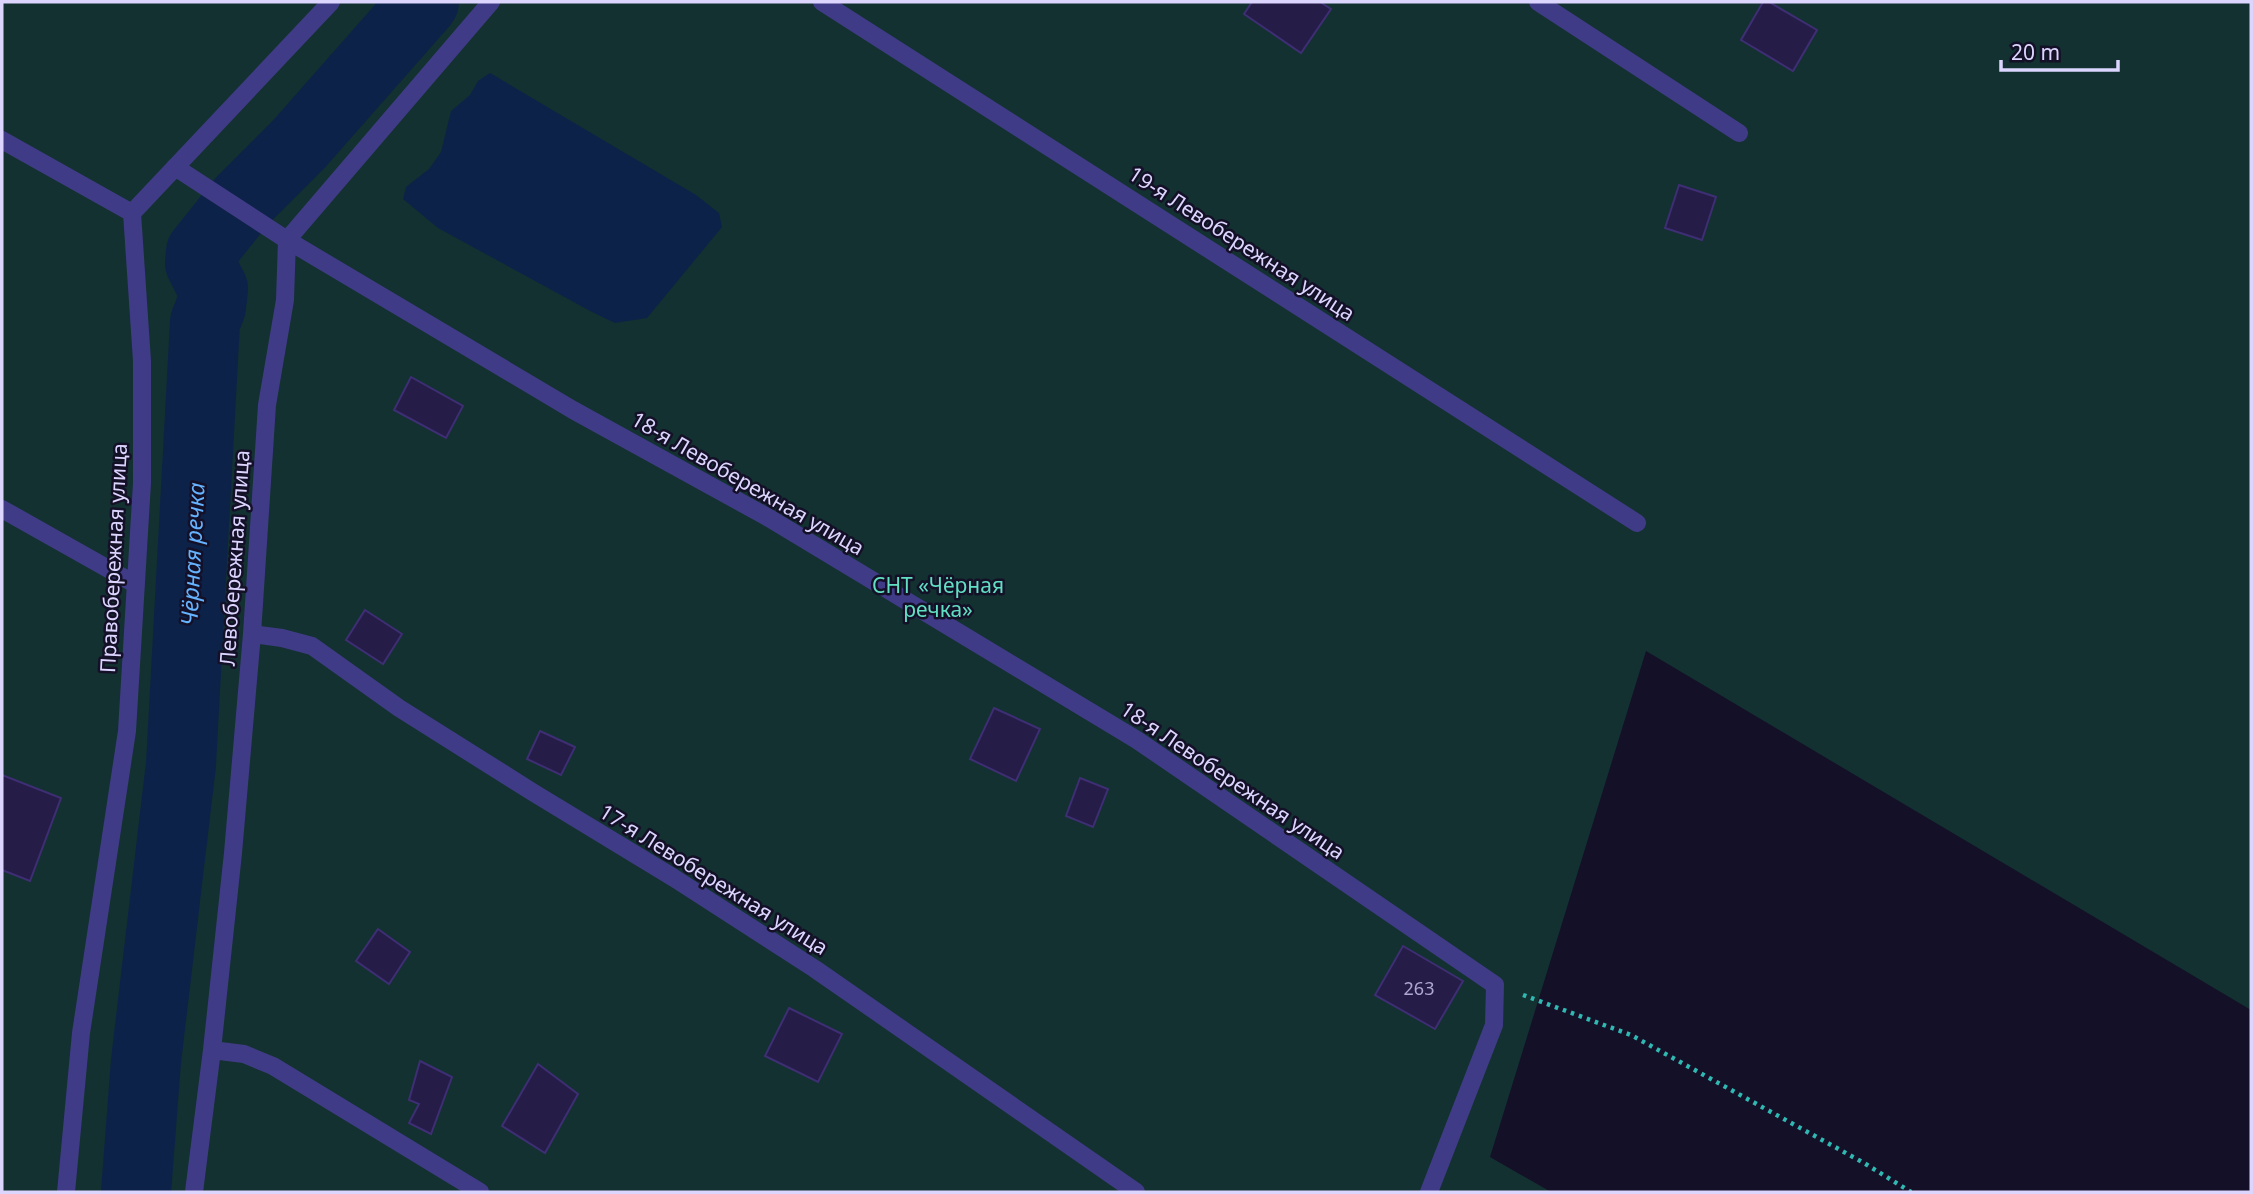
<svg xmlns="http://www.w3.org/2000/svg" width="2253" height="1194" viewBox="0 0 2253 1194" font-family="'Noto Sans',sans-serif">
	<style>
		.green { fill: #133131 }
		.water { fill: #0d2249 }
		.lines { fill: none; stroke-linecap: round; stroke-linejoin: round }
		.river { stroke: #0d2249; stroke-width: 70 }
		.building { fill: #261c48; stroke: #3e2e74; stroke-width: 2 }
		.path { stroke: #30b8b3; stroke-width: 4.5; stroke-dasharray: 3.5 5; stroke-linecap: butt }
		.minor { stroke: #403b86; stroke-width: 18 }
		.labels { text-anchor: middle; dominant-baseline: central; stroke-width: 5; stroke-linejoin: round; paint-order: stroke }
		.number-label { font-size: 18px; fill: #aea8d1 }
		.street-label { font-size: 21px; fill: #dcd6ff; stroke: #141027 }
		.park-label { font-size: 21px; fill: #61dfc3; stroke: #141027 }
		.water-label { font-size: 23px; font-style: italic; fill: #65b3fe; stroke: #141027 }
	</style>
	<rect width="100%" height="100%" fill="#141027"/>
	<!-- green -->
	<path class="green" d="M 2,2 L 2251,2 L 2251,1010 L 1646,651 L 1490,1157 L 1551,1192 L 2,1192 Z"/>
	<!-- water -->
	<path class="water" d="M 490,73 L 696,195 L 719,213 L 722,227 L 647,318 L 615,323 L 592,312 L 438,228 L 403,199 L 406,187 L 429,169 L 441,152 L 451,111 L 470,95 L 478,81 Z"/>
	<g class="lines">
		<!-- river -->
		<path class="river" d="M 136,1192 L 146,1061 L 181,764 L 205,322 L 211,307 L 213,289 L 200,263 L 201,252 L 242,201 L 299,144 L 424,2"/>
	</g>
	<!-- building -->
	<path class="building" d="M 1252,2 L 1320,2 L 1331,9 L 1301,53 L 1244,14 Z
		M 1763,2 L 1769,2 L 1817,30 L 1793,71 L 1741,40 Z
		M 1679,185 L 1716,197 L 1702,240 L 1665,228 Z
		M 411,377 L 463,406 L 446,438 L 394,410 Z
		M 365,610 L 402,634 L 383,664 L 346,640 Z
		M 994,708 L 1040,729 L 1016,781 L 970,759 Z
		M 540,731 L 575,747 L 561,775 L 527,759 Z
		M 2,775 L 61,798 L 30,881 L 2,870 Z
		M 1080,778 L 1108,789 L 1093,827 L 1066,816 Z
		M 378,929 L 410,952 L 389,984 L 356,961 Z
		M 1403,946 L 1463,981 L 1435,1029 L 1375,995 Z
		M 789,1008 L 842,1034 L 818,1082 L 765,1056 Z
		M 420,1061 L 452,1077 L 431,1134 L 409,1123 L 419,1104 L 409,1100 Z
		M 538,1064 L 578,1094 L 545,1153 L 502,1126 Z"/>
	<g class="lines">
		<!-- path -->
		<path class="path" d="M 1523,995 L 1631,1035 L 1864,1163 L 1911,1192"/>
		<!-- minor -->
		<path class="minor" d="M 822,2 L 1637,523
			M 1538,2 L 1739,133
			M 2,140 L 132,213
			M 175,167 L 287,240 L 573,410 L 769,518 L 1137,740 L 1495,985 L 1494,1025 L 1429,1192
			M 2,509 L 135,584
			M 252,634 L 282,638 L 312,646 L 399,708 L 534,793 L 674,878 L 815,969 L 1136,1192
			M 212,1050 L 244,1054 L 273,1066 L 480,1192
			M 66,1192 L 81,1033 L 127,731 L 142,483 L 142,361 L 132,213 L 331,2
			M 194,1192 L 212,1050 L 233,853 L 252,634 L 267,405 L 285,300 L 287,240 L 491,2"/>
	</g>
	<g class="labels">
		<!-- number labels -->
		<g class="number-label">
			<text x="1419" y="988">263</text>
		</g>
		<!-- street labels -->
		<g class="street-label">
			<text transform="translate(1242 243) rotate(33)">19-я Левобережная улица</text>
			<text transform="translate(748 483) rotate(30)">18-я Левобережная улица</text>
			<text transform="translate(113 558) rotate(-87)">Правобережная улица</text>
			<text transform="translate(234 558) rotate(-86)">Левобережная улица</text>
			<text transform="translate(1233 780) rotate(34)">18-я Левобережная улица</text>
			<text transform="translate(714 879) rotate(32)">17-я Левобережная улица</text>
		</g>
		<!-- park labels -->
		<g class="park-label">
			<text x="938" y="585">СНТ «Чёрная<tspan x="938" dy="24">речка»</tspan></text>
		</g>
		<!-- water labels -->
		<g class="water-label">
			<text transform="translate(192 554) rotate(-87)">Чёрная речка</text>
		</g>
	</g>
	<!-- border -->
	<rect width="2253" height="1194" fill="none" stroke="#dcd6ff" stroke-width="7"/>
	<!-- scale -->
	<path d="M2001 60v10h117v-10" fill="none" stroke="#dcd6ff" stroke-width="3.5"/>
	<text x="2011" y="60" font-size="21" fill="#dcd6ff" stroke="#141027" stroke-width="5" paint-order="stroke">20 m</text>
</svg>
